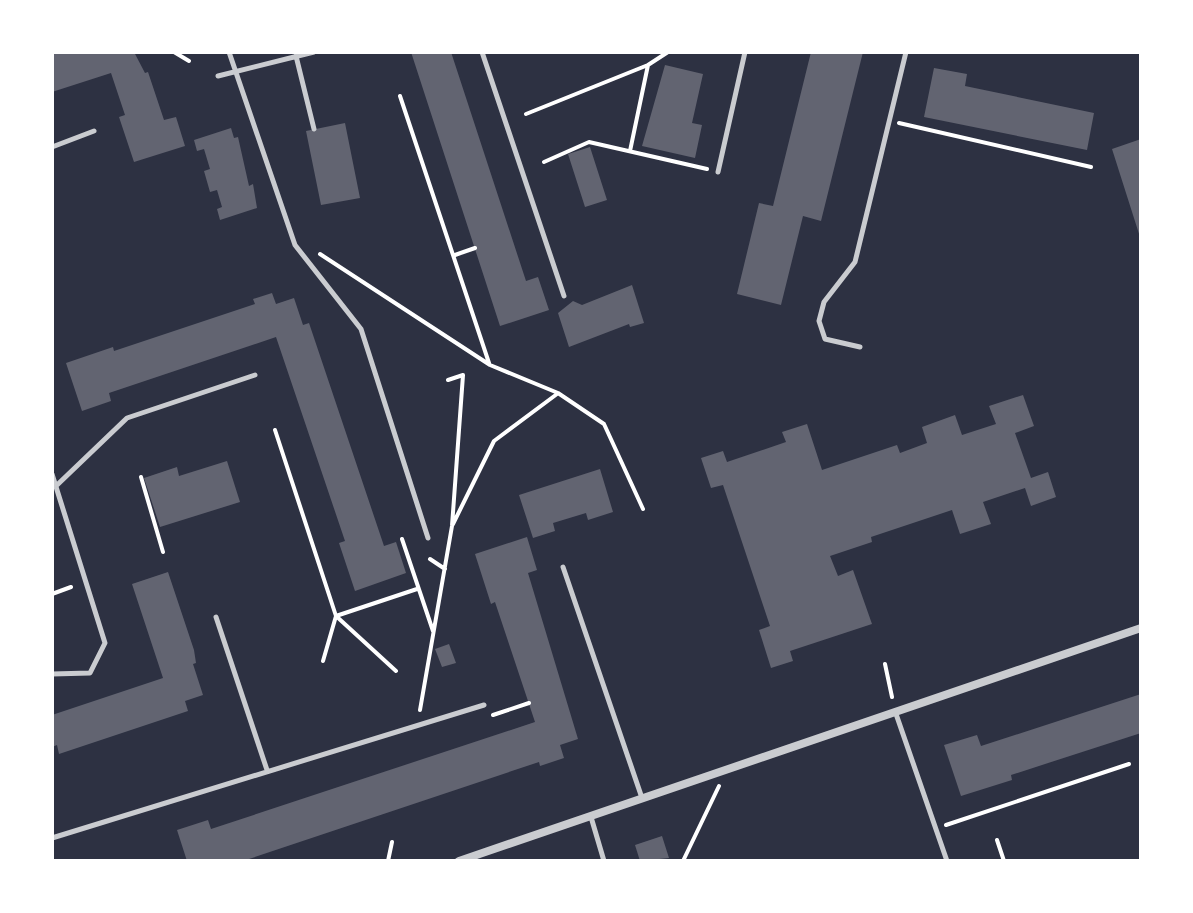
<svg xmlns="http://www.w3.org/2000/svg" width="1193" height="913" viewBox="0 0 1193 913" font-family="'PT Sans Narrow',sans-serif">
	<style>
		.building { fill: #626471 }
		.lines { fill: none; stroke-linecap: round; stroke-linejoin: round }
		.path { stroke: #fff; stroke-width: 4 }
		.service { stroke: #caccd0; stroke-width: 5 }
		.minor { stroke: #caccd0; stroke-width: 8 }
	</style>
	<rect width="100%" height="100%" fill="#2d3142"/>
	<!-- building -->
	<path class="building" d="M 52,52 L 134,52 L 145,73 L 148,72 L 164,120 L 176,117 L 185,146 L 134,162 L 119,117 L 125,115 L 111,73 L 52,92 Z
		M 411,52 L 451,52 L 526,281 L 538,277 L 549,310 L 500,326 Z
		M 811,52 L 863,52 L 821,221 L 803,216 L 781,305 L 737,294 L 759,203 L 773,206 Z
		M 665,65 L 703,74 L 692,123 L 702,125 L 695,158 L 642,146 Z
		M 934,68 L 967,74 L 965,86 L 1094,113 L 1087,150 L 924,117 Z
		M 345,123 L 360,198 L 321,205 L 306,131 Z
		M 231,128 L 234,138 L 238,137 L 249,186 L 253,184 L 257,208 L 220,220 L 217,209 L 222,207 L 217,190 L 210,192 L 204,171 L 210,169 L 204,149 L 197,151 L 194,140 Z
		M 1141,139 L 1141,236 L 1140,237 L 1112,149 Z
		M 590,147 L 607,200 L 585,207 L 568,154 Z
		M 632,285 L 644,323 L 630,327 L 629,324 L 569,347 L 558,313 L 573,301 L 582,305 Z
		M 272,293 L 276,304 L 294,298 L 303,325 L 309,323 L 384,546 L 396,542 L 406,573 L 355,591 L 339,543 L 345,541 L 276,337 L 109,393 L 111,401 L 82,411 L 66,363 L 113,347 L 114,351 L 255,304 L 253,299 Z
		M 1023,395 L 1034,426 L 1015,433 L 1031,478 L 1048,472 L 1056,497 L 1031,506 L 1025,488 L 983,502 L 991,524 L 960,534 L 952,510 L 871,537 L 872,542 L 830,556 L 838,576 L 853,570 L 872,624 L 790,651 L 793,661 L 771,668 L 759,630 L 770,626 L 723,485 L 711,488 L 701,458 L 723,451 L 727,462 L 786,442 L 782,432 L 807,424 L 822,470 L 897,445 L 900,453 L 927,443 L 922,427 L 955,415 L 962,435 L 996,424 L 989,406 Z
		M 227,461 L 240,502 L 160,527 L 144,478 L 177,467 L 179,476 Z
		M 600,469 L 613,512 L 588,520 L 586,513 L 553,523 L 555,531 L 533,538 L 519,495 Z
		M 527,537 L 537,570 L 528,573 L 578,739 L 560,745 L 564,758 L 540,766 L 539,762 L 243,861 L 187,861 L 177,830 L 208,820 L 211,829 L 535,722 L 495,602 L 491,604 L 475,554 Z
		M 168,572 L 194,650 L 196,663 L 193,664 L 203,695 L 185,701 L 188,711 L 59,754 L 57,745 L 52,747 L 52,715 L 163,678 L 132,584 Z
		M 449,644 L 456,663 L 442,667 L 435,649 Z
		M 1141,694 L 1141,733 L 1011,775 L 1012,780 L 961,796 L 944,745 L 977,735 L 981,746 Z
		M 662,836 L 669,858 L 640,861 L 635,845 Z"/>
	<g class="lines">
		<!-- path -->
		<path class="path" d="M 174,52 L 189,61
			M 400,96 L 489,363
			M 526,114 L 648,65 L 668,52
			M 899,123 L 1091,167
			M 630,151 L 648,65
			M 544,162 L 589,142 L 707,169
			M 320,254 L 490,365 L 558,393 L 604,424 L 643,509
			M 455,255 L 475,248
			M 275,430 L 336,616 L 396,671
			M 141,477 L 163,552
			M 453,524 L 494,441 L 557,394
			M 402,539 L 433,631
			M 430,559 L 445,569
			M 52,594 L 71,587
			M 336,616 L 417,589
			M 323,661 L 336,616
			M 885,664 L 892,697
			M 420,710 L 452,526 L 463,375 L 448,380
			M 493,715 L 529,703
			M 946,825 L 1129,764
			M 997,840 L 1004,861
			M 388,861 L 392,842
			M 683,861 L 719,786"/>
		<!-- service -->
		<path class="service" d="M 229,52 L 295,245 L 361,329 L 428,538
			M 482,52 L 564,296
			M 296,56 L 314,129
			M 218,76 L 314,52
			M 52,147 L 94,131
			M 718,172 L 745,52
			M 860,347 L 825,339 L 819,321 L 824,302 L 855,262 L 906,52
			M 52,474 L 105,643 L 90,673 L 52,674
			M 56,486 L 127,418 L 255,375
			M 563,567 L 642,798
			M 216,617 L 267,770
			M 895,711 L 947,861
			M 591,817 L 604,861
			M 52,838 L 484,705"/>
		<!-- minor -->
		<path class="minor" d="M 459,861 L 1141,628"/>
	</g>
	<!-- border -->
	<rect width="1193" height="913" fill="none" stroke="#ffffff" stroke-width="108"/>
</svg>
